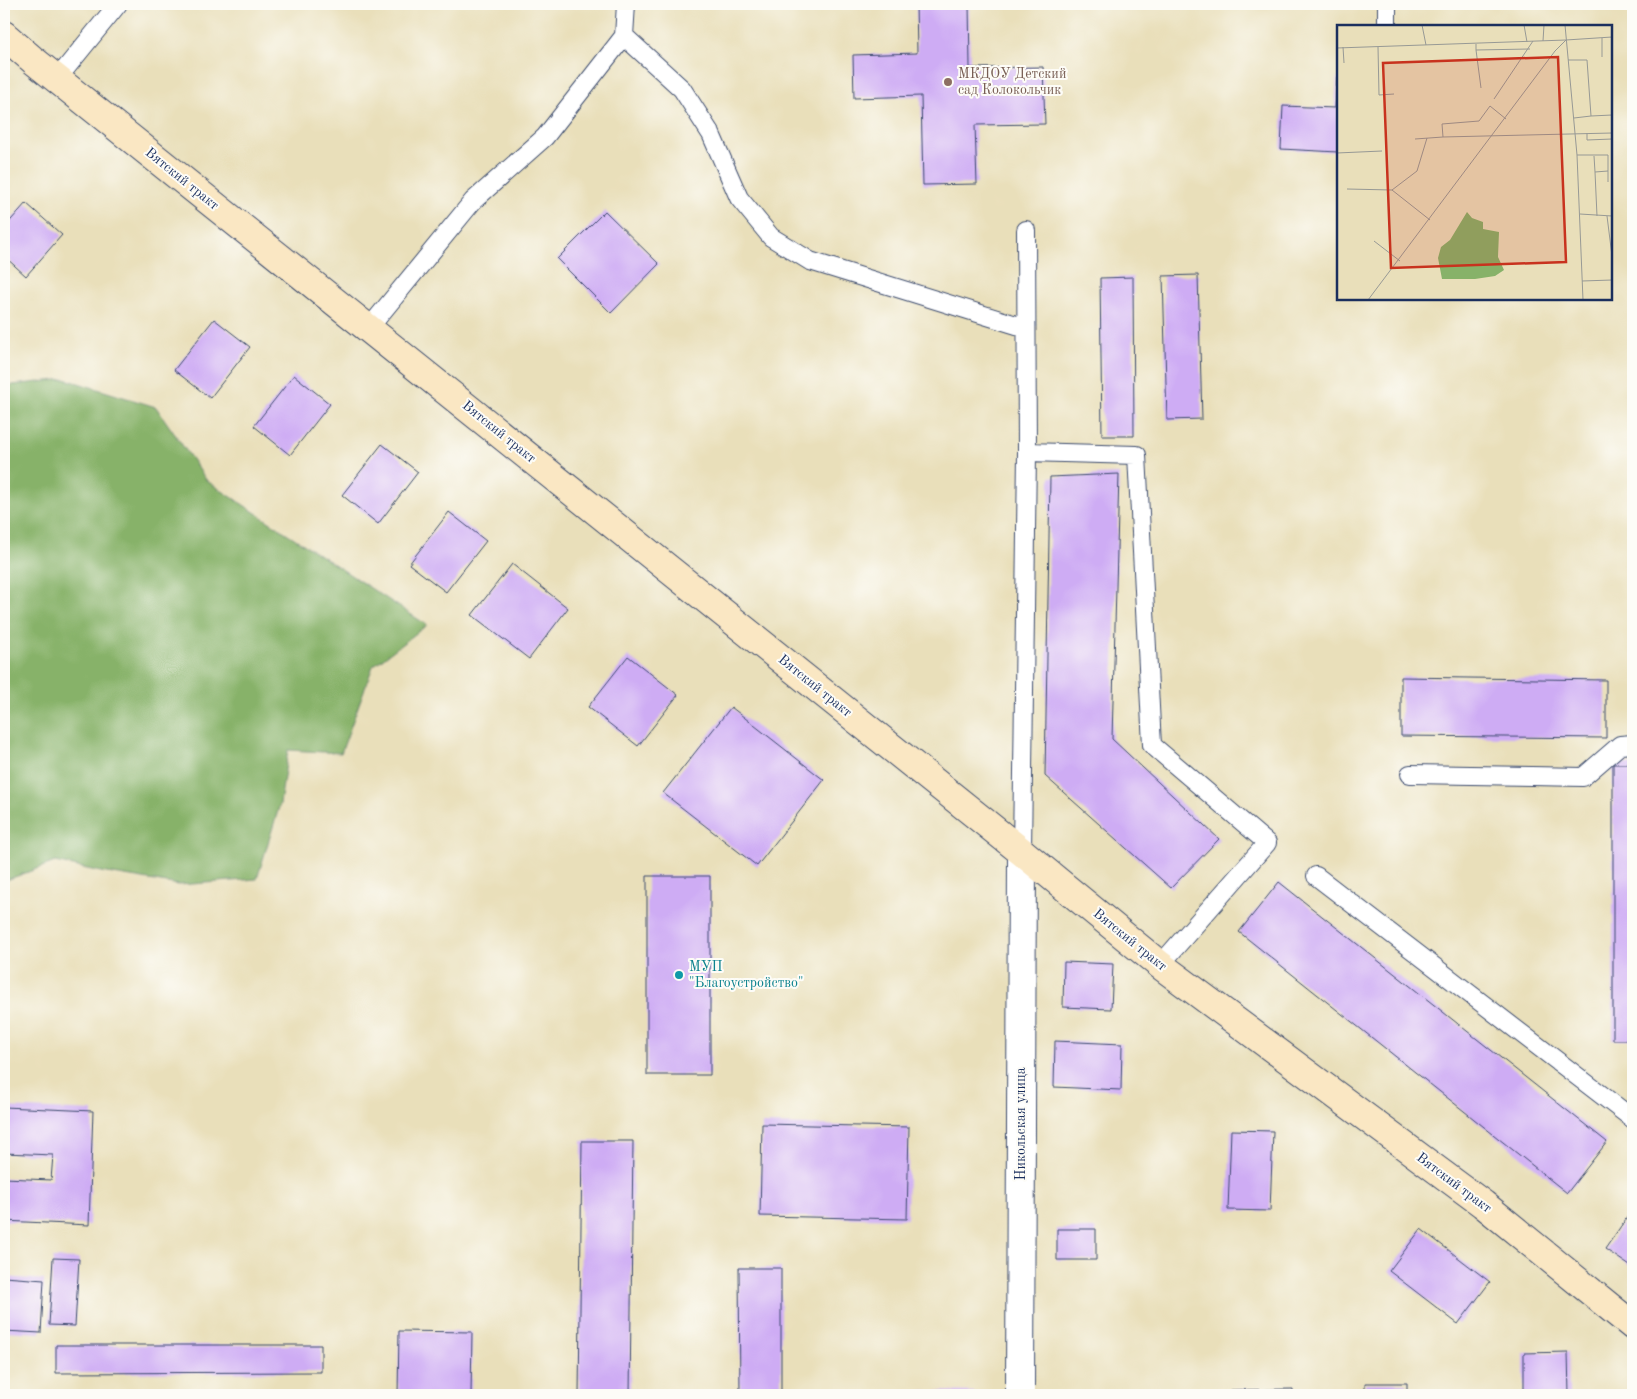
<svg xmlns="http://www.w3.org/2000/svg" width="1637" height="1399" viewBox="0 0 1637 1399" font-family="'Old Standard TT',serif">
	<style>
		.forest { fill: #87b269; stroke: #517064 }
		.building { fill: #ceacf4 }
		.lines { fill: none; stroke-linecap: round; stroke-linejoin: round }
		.service-casing { stroke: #3a496c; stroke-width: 20 }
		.minor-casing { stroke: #3a496c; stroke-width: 30 }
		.secondary-casing { stroke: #3a496c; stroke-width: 30 }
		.service { stroke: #fff; stroke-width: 18 }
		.minor { stroke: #fff; stroke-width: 28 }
		.secondary { stroke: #fae7c3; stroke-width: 28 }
		.education-dot { fill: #8d6e63; stroke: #fdfcf7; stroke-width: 2 }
		.culture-dot { fill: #0f9aa8; stroke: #fdfcf7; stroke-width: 2 }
		.labels { text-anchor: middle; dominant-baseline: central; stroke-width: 4; stroke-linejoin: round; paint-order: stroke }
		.education-label { font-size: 14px; fill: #785e54; stroke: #fdfcf7; text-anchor: start }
		.street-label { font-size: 14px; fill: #1b2f5e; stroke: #fdfcf7 }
		.culture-label { font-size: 14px; fill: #0d838f; stroke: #fdfcf7; text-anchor: start }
		.inset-road { fill: none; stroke: #979995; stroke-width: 1 }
		.view { fill: #c8321e; fill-opacity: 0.15; stroke: #c8321e; stroke-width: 2.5 }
		.inset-edge { fill: none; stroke: #1b2f5e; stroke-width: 2.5 }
	</style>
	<rect width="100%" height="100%" fill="#fdfcf7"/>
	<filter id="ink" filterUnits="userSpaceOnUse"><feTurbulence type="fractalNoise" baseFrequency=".02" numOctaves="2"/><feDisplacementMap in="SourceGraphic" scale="10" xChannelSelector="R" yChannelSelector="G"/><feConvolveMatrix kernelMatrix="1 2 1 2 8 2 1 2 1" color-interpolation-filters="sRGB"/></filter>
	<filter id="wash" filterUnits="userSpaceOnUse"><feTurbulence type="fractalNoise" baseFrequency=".0096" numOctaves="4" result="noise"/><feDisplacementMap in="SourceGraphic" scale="20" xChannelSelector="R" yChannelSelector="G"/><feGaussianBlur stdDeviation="1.12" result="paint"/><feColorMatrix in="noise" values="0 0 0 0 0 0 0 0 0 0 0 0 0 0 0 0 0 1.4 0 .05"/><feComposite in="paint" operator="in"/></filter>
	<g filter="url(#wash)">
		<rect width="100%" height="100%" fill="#e9dfba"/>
		<!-- forest -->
		<path class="forest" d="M 65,379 L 156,407 L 207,481 L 427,625 L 373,666 L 341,753 L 288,750 L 280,804 L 257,879 L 179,885 L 101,872 L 55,862 L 4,881 L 4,386 Z"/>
		<g id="blocks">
			<!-- building -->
			<path class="building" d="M 916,4 L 969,4 L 970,68 L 1043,67 L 1045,124 L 975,125 L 977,184 L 923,185 L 921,96 L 854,98 L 853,55 L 917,53 Z
				M 1337,78 L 1338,78 L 1338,152 L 1281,149 L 1283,106 L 1335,108 Z
				M 26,203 L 62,235 L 26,276 L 4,256 L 4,228 Z
				M 605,211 L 659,264 L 611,313 L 557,259 Z
				M 1198,275 L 1202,419 L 1167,420 L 1163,276 Z
				M 1133,277 L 1134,436 L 1102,436 L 1100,278 Z
				M 214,319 L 250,347 L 210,398 L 174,370 Z
				M 294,375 L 330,404 L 290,455 L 254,426 Z
				M 382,444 L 418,472 L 378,524 L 342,495 Z
				M 1119,474 L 1112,739 L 1219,839 L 1171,888 L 1045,776 L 1050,477 Z
				M 449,512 L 486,541 L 446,592 L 409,564 Z
				M 512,564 L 568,608 L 529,659 L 472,615 Z
				M 628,656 L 678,695 L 638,746 L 588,707 Z
				M 1401,677 L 1606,680 L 1606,738 L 1401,736 Z
				M 731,707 L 824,780 L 757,866 L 663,793 Z
				M 1613,764 L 1633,764 L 1633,1040 L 1613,1040 Z
				M 647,876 L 710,876 L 710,1075 L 647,1075 Z
				M 1279,882 L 1607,1142 L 1567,1193 L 1239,932 Z
				M 1064,962 L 1113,964 L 1111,1009 L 1063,1007 Z
				M 1055,1041 L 1122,1044 L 1121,1090 L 1054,1087 Z
				M 4,1107 L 93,1111 L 89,1225 L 4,1221 L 4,1178 L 51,1180 L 53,1155 L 4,1153 Z
				M 762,1124 L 909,1127 L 907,1219 L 760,1216 Z
				M 1231,1130 L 1273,1131 L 1270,1211 L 1228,1210 Z
				M 582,1141 L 633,1141 L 630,1395 L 579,1395 Z
				M 1628,1216 L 1633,1220 L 1633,1268 L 1605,1249 Z
				M 1057,1229 L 1096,1229 L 1096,1260 L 1057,1260 Z
				M 1421,1229 L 1490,1282 L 1458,1324 L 1389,1271 Z
				M 53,1258 L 79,1259 L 75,1326 L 49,1325 Z
				M 739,1268 L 781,1268 L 781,1395 L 740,1395 Z
				M 4,1277 L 44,1280 L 41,1333 L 4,1331 Z
				M 399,1331 L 472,1332 L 471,1395 L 398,1395 Z
				M 56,1345 L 321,1345 L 321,1372 L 56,1373 Z
				M 1568,1352 L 1569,1395 L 1524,1395 L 1524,1353 Z
				M 1365,1383 L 1407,1383 L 1407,1395 L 1365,1395 Z
				M 1293,1389 L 1293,1395 L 1231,1395 L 1231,1390 Z
				M 916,1391 L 975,1392 L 975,1395 L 916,1395 Z"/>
		</g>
	</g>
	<g filter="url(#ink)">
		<use href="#blocks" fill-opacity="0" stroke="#3a496c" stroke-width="1"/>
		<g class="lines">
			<defs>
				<path id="service" d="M 1387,4 L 1387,26
					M 624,36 L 682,89 L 711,134 L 739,198 L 771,237 L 810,261 L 1026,328
					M 57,79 L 118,4
					M 1026,230 L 1027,452
					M 369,328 L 473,201 L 545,137 L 624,36 L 626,4
					M 1410,774 L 1583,777 L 1620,745 L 1633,744
					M 1022,852 L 1027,452 L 1137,455 L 1152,745 L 1267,843 L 1160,965
					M 1316,876 L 1633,1119"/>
				<path id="minor" d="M 1020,1395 L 1022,852"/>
				<path id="secondary" d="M 4,35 L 33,60 L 1022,852 L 1160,965 L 1483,1204 L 1633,1326"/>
			</defs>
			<!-- service casing -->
			<use href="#service" class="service-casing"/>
			<!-- minor casing -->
			<use href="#minor" class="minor-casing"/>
			<!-- secondary casing -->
			<use href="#secondary" class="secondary-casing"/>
			<!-- service -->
			<use href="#service" class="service"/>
			<!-- minor -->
			<use href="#minor" class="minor"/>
			<!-- secondary -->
			<use href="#secondary" class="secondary"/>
		</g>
	</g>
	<!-- markers -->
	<circle class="education-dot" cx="948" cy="82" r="5"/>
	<circle class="culture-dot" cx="679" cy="975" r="5"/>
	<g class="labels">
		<!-- education labels -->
		<g class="education-label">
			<text x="958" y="74">МКДОУ Детский<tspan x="958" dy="16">сад Колокольчик</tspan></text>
		</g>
		<!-- street labels -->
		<g class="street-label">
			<text transform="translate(182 179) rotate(39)">Вятский тракт</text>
			<text transform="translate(499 432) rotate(39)">Вятский тракт</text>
			<text transform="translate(815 686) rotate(39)">Вятский тракт</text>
			<text transform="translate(1130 940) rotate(39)">Вятский тракт</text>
			<text transform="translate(1021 1124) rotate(-90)">Никольская улица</text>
			<text transform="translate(1454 1183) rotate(37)">Вятский тракт</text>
		</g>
		<!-- culture labels -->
		<g class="culture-label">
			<text x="689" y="967">МУП<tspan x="689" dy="16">"Благоустройство"</tspan></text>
		</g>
	</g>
	<!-- overview -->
	<g transform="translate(1337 25)">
		<rect width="275" height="275" fill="#e9dfba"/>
		<path d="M 130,187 L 135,193 L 146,197 L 146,204 L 162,207 L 161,232 L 167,245 L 158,251 L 138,254 L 105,254 L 101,233 L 104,222 L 113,215 Z" fill="#87b269"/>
		<path class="inset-road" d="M 85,0 L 89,20M 187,0 L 190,17M 228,0 L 240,130 L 246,275M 265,13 L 265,32M 206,16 L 207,0M 139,19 L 139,25 L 193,24M 6,22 L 7,38M 41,22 L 42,70 L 57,69M 0,23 L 229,15M 139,25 L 144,63M 231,35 L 250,35 L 254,91 L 237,93M 157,74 L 196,16M 254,91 L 275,90M 169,94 L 153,81 L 142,96 L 105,99 L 106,112 L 275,108M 250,108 L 250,115 L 275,114M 78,114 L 106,112M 0,128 L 45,126M 240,130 L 271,130 L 271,146M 257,131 L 258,147M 10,164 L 55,165 L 93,195M 55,165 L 80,146 L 90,113M 243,189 L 275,191M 260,191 L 258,147 L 271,146 L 271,157M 270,191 L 275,231M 37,216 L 63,236M 245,256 L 275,255M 31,275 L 218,26 L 229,15 L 275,12M 251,275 L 275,275"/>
		<path class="view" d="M 221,32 L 229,237 L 54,243 L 46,38 Z"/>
		<rect width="275" height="275" class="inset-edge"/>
	</g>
	<!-- margin -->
	<rect width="1637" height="1399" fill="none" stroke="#fdfcf7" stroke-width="20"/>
</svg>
